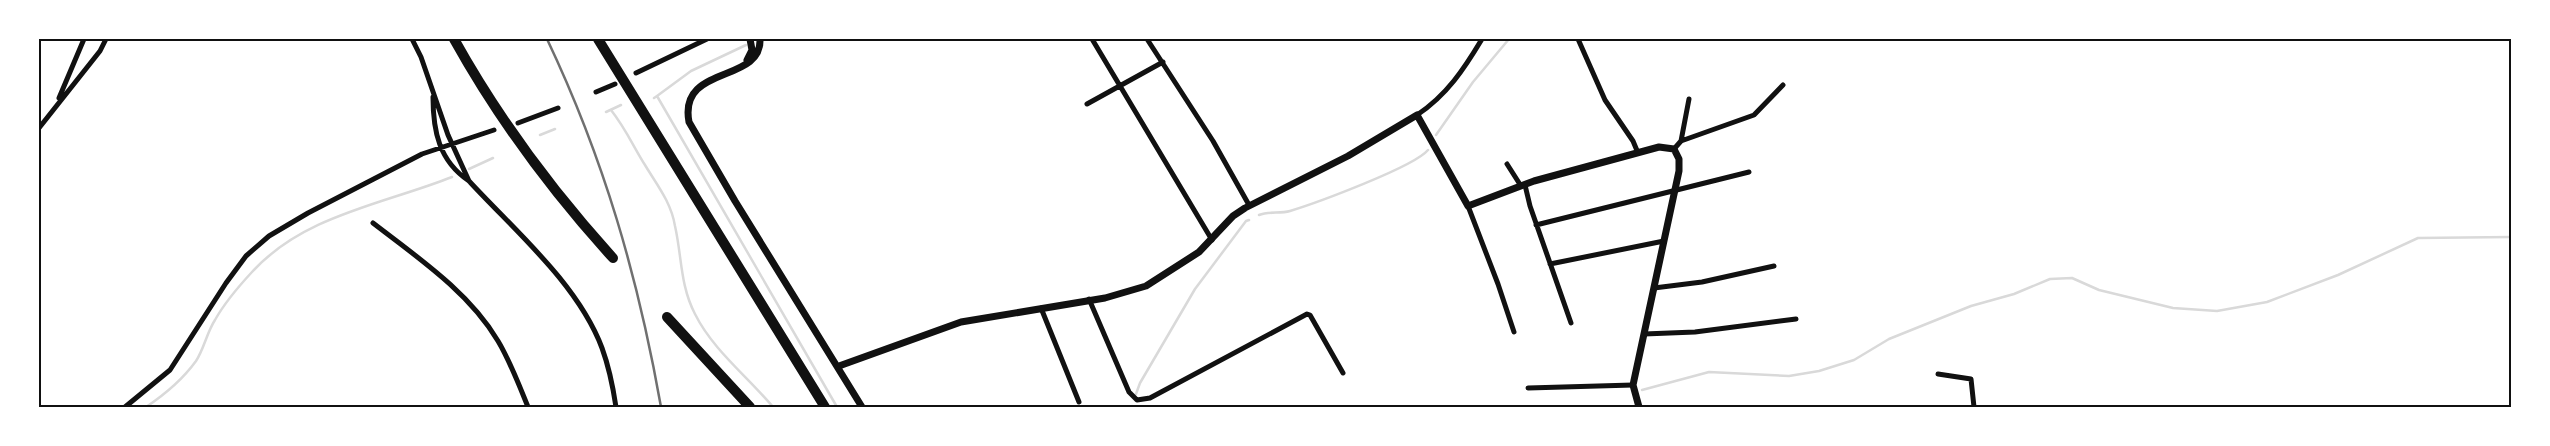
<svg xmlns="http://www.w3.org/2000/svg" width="2550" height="446" viewBox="0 0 2550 446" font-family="'Noto Sans',sans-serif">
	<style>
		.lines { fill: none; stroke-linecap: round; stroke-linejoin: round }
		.stream { stroke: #d9d9d9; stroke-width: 2.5 }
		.minor { stroke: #111; stroke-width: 5 }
		.tertiary { stroke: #111; stroke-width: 7 }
		.motorway { stroke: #111; stroke-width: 10 }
		.rail { stroke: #707070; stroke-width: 2.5 }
		.neatline { fill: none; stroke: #111; stroke-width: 2 }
	</style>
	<rect width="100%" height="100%" fill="#fff"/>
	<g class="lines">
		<!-- stream -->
		<path class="stream" d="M 657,96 L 691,71 L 746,45
			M 654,98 L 657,96 L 837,407
			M 611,110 C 626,129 633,146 645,165 C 657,185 671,202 675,226 C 682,257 680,285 695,314 C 713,350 747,376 773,407
			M 606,112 L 621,105
			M 540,135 L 555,129
			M 1436,135 L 1473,82 L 1509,39
			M 469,169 L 493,158
			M 1259,215 C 1269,211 1280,214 1290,211 C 1316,203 1414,167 1428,150
			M 1642,390 L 1709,372 L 1789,376 L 1819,371 L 1854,360 L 1889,339 L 1971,306 L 2014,294 L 2050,279 L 2072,278 L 2099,290 L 2173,308 L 2217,311 L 2267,302 L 2338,275 L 2418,238 L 2511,237
			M 1136,394 L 1140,383 L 1195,289 L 1246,221 L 1249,220
			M 146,407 C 164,395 183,379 196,361 C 204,349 207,332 215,320 C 225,302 239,286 252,272 C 304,215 384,204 452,177
			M 1132,407 L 1132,406"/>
		<!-- minor -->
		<path class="minor" d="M 412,39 L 421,57 L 448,135 L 469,181
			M 1092,39 L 1212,240
			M 1147,39 L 1213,141 L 1249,205
			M 1578,39 L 1605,100 L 1633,141 L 1638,153
			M 636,73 L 707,39
			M 596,92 L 615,84
			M 433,97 C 433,131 439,161 469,181 C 515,231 578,284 602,348 C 609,367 613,387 616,407
			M 59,98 L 84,39
			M 1087,104 L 1163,62
			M 1417,115 C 1447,95 1464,69 1482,39
			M 518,123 L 558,108
			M 39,128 L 100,51 L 106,39
			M 1681,141 L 1754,115 L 1783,85
			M 1674,149 L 1681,141 L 1689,99
			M 1507,164 L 1521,186
			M 1525,185 L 1530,206 L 1571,323
			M 1468,206 L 1498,284 L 1514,332
			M 373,223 C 417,257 469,292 498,341 C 510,361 519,385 528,407
			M 1536,225 L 1749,172
			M 1550,264 L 1664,241
			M 1654,288 L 1702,282 L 1774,266
			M 1089,299 L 1129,392 L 1137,400 L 1150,398 L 1307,314 L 1310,315 L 1343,373
			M 1041,308 L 1079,402
			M 1644,334 L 1695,332 L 1796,319
			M 1938,374 L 1971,379 L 1974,407
			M 1528,388 L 1633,385
			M 125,407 L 170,370 L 226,283 L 246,256 L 269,236 L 308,213 L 422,154 L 494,130"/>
		<!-- tertiary -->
		<path class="tertiary" d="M 760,39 C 762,84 678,64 689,122 L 735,201 L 862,407
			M 747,60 L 752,50 L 750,39
			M 839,366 L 961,322 L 1105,298 L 1146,286 L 1199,252 L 1233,216 L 1245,208 L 1348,156 L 1417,115 L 1468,206 L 1534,181 L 1659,147 L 1674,149 L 1679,159 L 1679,171 L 1633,385 L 1639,407"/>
		<!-- motorway -->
		<path class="motorway" d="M 454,39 C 498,118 552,191 613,258
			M 598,39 L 825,407
			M 667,317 L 750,407"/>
		<!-- rail -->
		<path class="rail" d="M 547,39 C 604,159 638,277 661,407"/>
	</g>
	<!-- border -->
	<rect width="2550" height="446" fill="none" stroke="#ffffff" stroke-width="80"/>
	<rect x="40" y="40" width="2470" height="366" class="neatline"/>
</svg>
